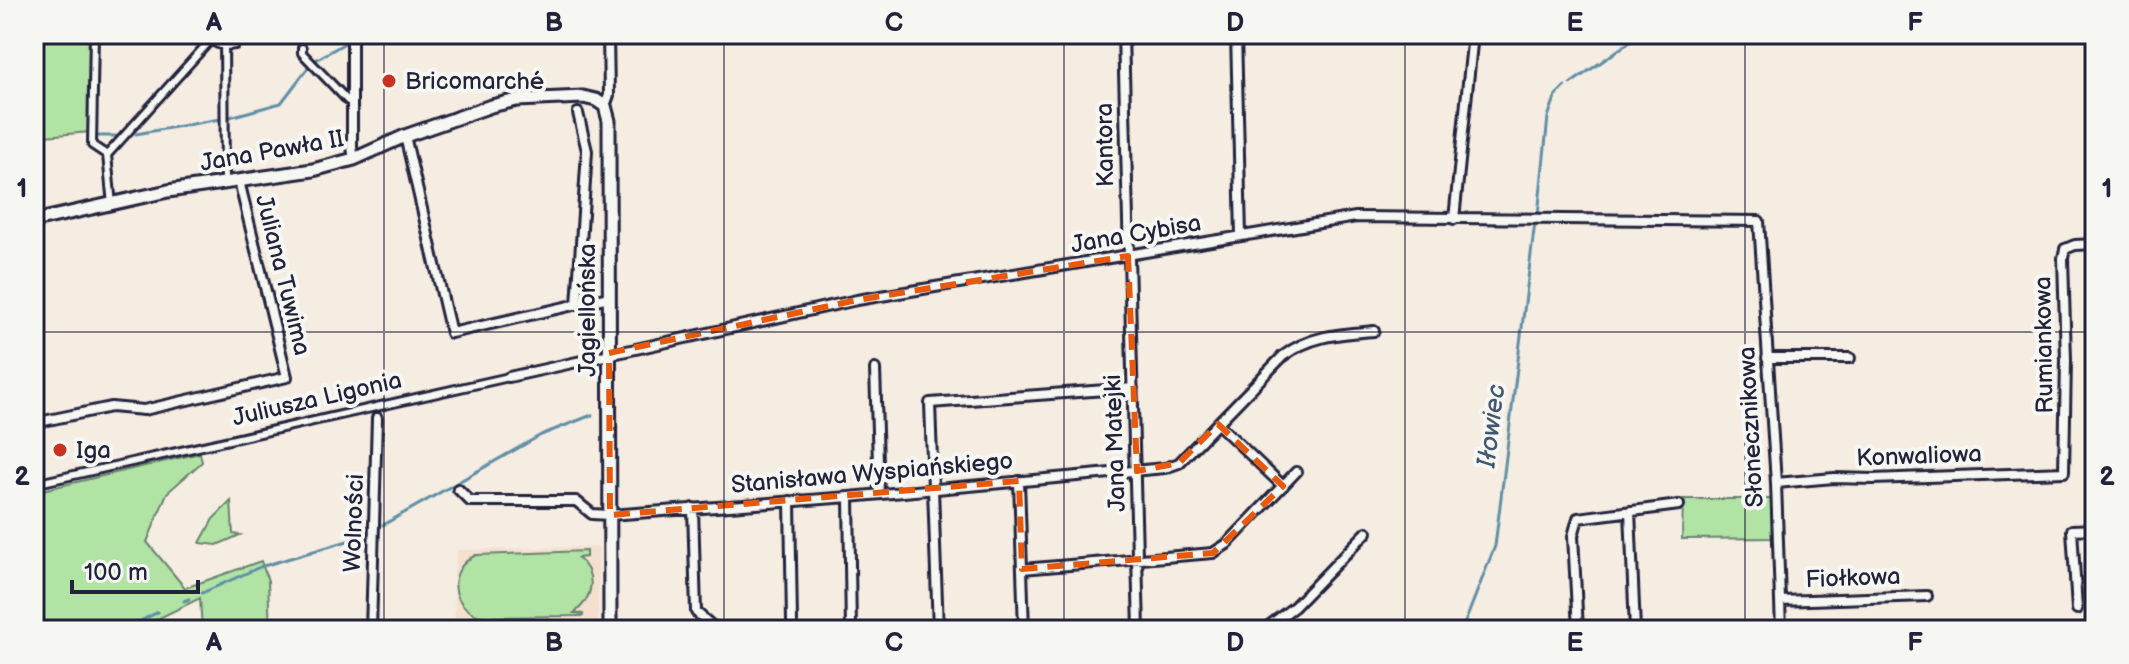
<svg xmlns="http://www.w3.org/2000/svg" width="2129" height="664" viewBox="0 0 2129 664" font-family="'Balsamiq Sans',sans-serif">
	<style>
		.built { fill: #f4e0cf }
		.green { fill: #b0e3a4; stroke: #698270; stroke-width: 2 }
		.lines { fill: none; stroke-linecap: round; stroke-linejoin: round }
		.stream { stroke: #618fa5; stroke-width: 3 }
		.pedestrian-casing { stroke: #22223b; stroke-width: 12 }
		.minor-casing { stroke: #22223b; stroke-width: 14 }
		.tertiary-casing { stroke: #22223b; stroke-width: 17 }
		.pedestrian { stroke: #f6f6f2; stroke-width: 6 }
		.minor { stroke: #f6f6f2; stroke-width: 8 }
		.tertiary { stroke: #f6f6f2; stroke-width: 11 }
		.marked { fill: none; stroke: #e8590c; stroke-width: 6; stroke-dasharray: 16 10; stroke-linejoin: round }
		.grid { fill: none; stroke: #22223b; stroke-width: 2; stroke-opacity: 0.55 }
		.poi-dot { fill: #c8321e; stroke: #f6f6f2; stroke-width: 3 }
		.labels { text-anchor: middle; dominant-baseline: central; stroke-width: 8; stroke-linejoin: round; paint-order: stroke }
		.poi-label { font-size: 24px; fill: #22223b; stroke: #f6f6f2; text-anchor: start }
		.street-label { font-size: 24px; fill: #22223b; stroke: #f6f6f2 }
		.water-label { font-size: 26px; font-style: italic; fill: #425870; stroke: #f6f6f2 }
		.neatline { fill: none; stroke: #22223b; stroke-width: 3 }
		.grid-label { font-size: 26px; text-anchor: middle; font-weight: bold; fill: #22223b }
	</style>
	<rect width="100%" height="100%" fill="#f5ece2"/>
	<filter id="ink" filterUnits="userSpaceOnUse"><feTurbulence type="fractalNoise" baseFrequency=".0125" numOctaves="2"/><feDisplacementMap in="SourceGraphic" scale="16" xChannelSelector="R" yChannelSelector="G"/><feConvolveMatrix kernelMatrix="1 2 1 2 8 2 1 2 1" color-interpolation-filters="sRGB"/></filter>
	<g filter="url(#ink)">
		<!-- built -->
		<path class="built" d="M 43,136 L 45,214 L 34,216 L 34,137 Z
			M 599,547 L 598,630 L 455,630 L 454,571 L 457,550 Z"/>
		<!-- green -->
		<path class="green" d="M 34,34 L 90,34 L 90,132 L 34,137 Z
			M 200,453 L 202,462 L 167,493 L 147,542 L 185,588 L 261,561 L 268,581 L 270,630 L 202,630 L 200,598 L 135,630 L 34,630 L 34,532 L 39,531 L 34,492 Z
			M 1683,499 L 1774,499 L 1776,538 L 1682,539 Z
			M 231,501 L 233,534 L 240,535 L 217,545 L 200,543 L 213,519 Z
			M 586,551 L 586,557 L 578,558 C 597,574 594,598 574,613 L 583,614 L 583,616 L 485,617 C 451,611 444,570 476,555 Z"/>
		<g class="lines">
			<!-- stream -->
			<path class="stream" d="M 358,36 L 363,34
				M 314,61 L 345,43
				M 1570,84 L 1641,34
				M 230,117 L 281,103 L 310,65
				M 136,134 L 220,119
				M 97,136 L 116,136
				M 1538,215 L 1548,117 L 1556,95 L 1565,86
				M 383,525 L 541,435 L 592,415
				M 202,593 L 260,567 L 368,535
				M 184,601 L 189,599
				M 123,630 L 158,612
				M 1462,630 L 1495,546 L 1535,222"/>
			<defs>
				<path id="pedestrian" d="M 94,34 L 92,145 L 107,155
					M 207,34 C 213,45 223,47 235,45 L 245,34
					M 224,34 L 225,184
					M 302,34 L 302,35
					M 302,48 L 302,53 L 348,101 L 352,101
					M 112,205 L 107,155 L 216,34
					M 34,484 L 509,377"/>
				<path id="minor" d="M 352,34 L 352,147 L 354,159
					M 1123,34 L 1139,630
					M 1236,34 L 1241,236
					M 605,106 L 609,95 L 608,34
					M 405,136 L 451,333 L 609,297
					M 1454,219 L 1473,34
					M 577,305 L 587,151 L 578,113
					M 1767,358 L 1850,358
					M 875,369 L 879,494
					M 509,377 L 857,300 L 1356,217 L 1759,221 L 1776,483 L 1781,630
					M 34,423 L 111,407 L 144,410 L 287,377 L 239,181
					M 1218,424 L 1283,486
					M 1019,481 L 1024,630
					M 1776,483 L 1834,478 L 1873,479 L 2064,472 L 2066,360 L 2063,258 L 2065,249 L 2075,245 L 2095,244
					M 458,489 L 470,501 L 576,501 L 592,514 L 610,515 L 849,497 L 1165,468 L 1179,463 L 1283,356 C 1311,335 1340,334 1374,331
					M 849,497 L 851,630
					M 790,501 L 792,622
					M 693,508 L 696,612 L 712,626
					M 1630,511 L 1635,630
					M 1022,569 L 1213,553 L 1227,544 L 1296,472
					M 1780,601 L 1927,596
					M 2077,609 L 2072,530 L 2095,529
					M 371,630 L 377,418
					M 938,630 L 930,403 L 1133,388
					M 1263,630 L 1294,607 L 1367,532
					M 1578,630 L 1573,536 L 1578,518 L 1679,505"/>
				<path id="tertiary" d="M 34,221 L 168,191 L 313,170 L 354,159 L 405,136 L 491,106 L 517,100 L 583,97 L 596,100 L 605,106 L 609,121 L 610,630"/>
			</defs>
			<!-- pedestrian casing -->
			<use href="#pedestrian" class="pedestrian-casing"/>
			<!-- minor casing -->
			<use href="#minor" class="minor-casing"/>
			<!-- tertiary casing -->
			<use href="#tertiary" class="tertiary-casing"/>
			<!-- pedestrian -->
			<use href="#pedestrian" class="pedestrian"/>
			<!-- minor -->
			<use href="#minor" class="minor"/>
			<!-- tertiary -->
			<use href="#tertiary" class="tertiary"/>
		</g>
	</g>
	<!-- marked area -->
	<path class="marked" d="M 1128,256 L 1137,471 L 1179,463 L 1218,424 L 1283,486 L 1213,553 L 1022,569 L 1019,481 L 610,515 L 609,353 L 857,300 Z"/>
	<!-- grid -->
	<path class="grid" d="M 384,34 L 384,630M 724,34 L 724,630M 1064,34 L 1064,630M 1405,34 L 1405,630M 1745,34 L 1745,630M 34,332 L 2095,332"/>
	<!-- markers -->
	<g class="poi-dot">
		<circle cx="389" cy="81" r="8"/>
		<circle cx="60" cy="450" r="8"/>
	</g>
	<g class="labels">
		<!-- poi labels -->
		<g class="poi-label">
			<text x="405" y="81">Bricomarché</text>
			<text x="76" y="450">Iga</text>
		</g>
		<!-- street labels -->
		<g class="street-label">
			<text transform="translate(1105 145) rotate(-91)">Kantora</text>
			<text transform="translate(272 151) rotate(-10)">Jana Pawła II</text>
			<text transform="translate(1136 234) rotate(-10)">Jana Cybisa</text>
			<text transform="translate(283 275) rotate(76)">Juliana Tuwima</text>
			<text transform="translate(587 310) rotate(-90)">Jagiellońska</text>
			<text transform="translate(2044 345) rotate(-91)">Rumiankowa</text>
			<text transform="translate(317 399) rotate(-13)">Juliusza Ligonia</text>
			<text transform="translate(1751 427) rotate(-93)">Słonecznikowa</text>
			<text transform="translate(1115 443) rotate(-92)">Jana Matejki</text>
			<text transform="translate(1919 456) rotate(-2)">Konwaliowa</text>
			<text transform="translate(872 473) rotate(-5)">Stanisława Wyspiańskiego</text>
			<text transform="translate(354 523) rotate(-88)">Wolności</text>
			<text transform="translate(1853 578) rotate(-2)">Fiołkowa</text>
		</g>
		<!-- water labels -->
		<g class="water-label">
			<text transform="translate(1492 426) rotate(-83)">Iłowiec</text>
		</g>
	</g>
	<!-- margin -->
	<rect width="2129" height="664" fill="none" stroke="#f6f6f2" stroke-width="88"/>
	<!-- scale -->
	<path d="M72 580v12h126v-12" fill="none" stroke="#22223b" stroke-width="4"/>
	<text x="84" y="580" font-size="24" fill="#22223b" stroke="#f6f6f2" stroke-width="6" paint-order="stroke">100 m</text>
	<rect x="44" y="44" width="2041" height="576" class="neatline"/>
	<g class="grid-label">
		<text x="214" y="31">A</text>
		<text x="554" y="31">B</text>
		<text x="894" y="31">C</text>
		<text x="1235" y="31">D</text>
		<text x="1575" y="31">E</text>
		<text x="1915" y="31">F</text>
		<text x="22" y="197">1</text>
		<text x="2107" y="197">1</text>
		<text x="22" y="485">2</text>
		<text x="2107" y="485">2</text>
		<text x="214" y="651">A</text>
		<text x="554" y="651">B</text>
		<text x="894" y="651">C</text>
		<text x="1235" y="651">D</text>
		<text x="1575" y="651">E</text>
		<text x="1915" y="651">F</text>
	</g>
</svg>
